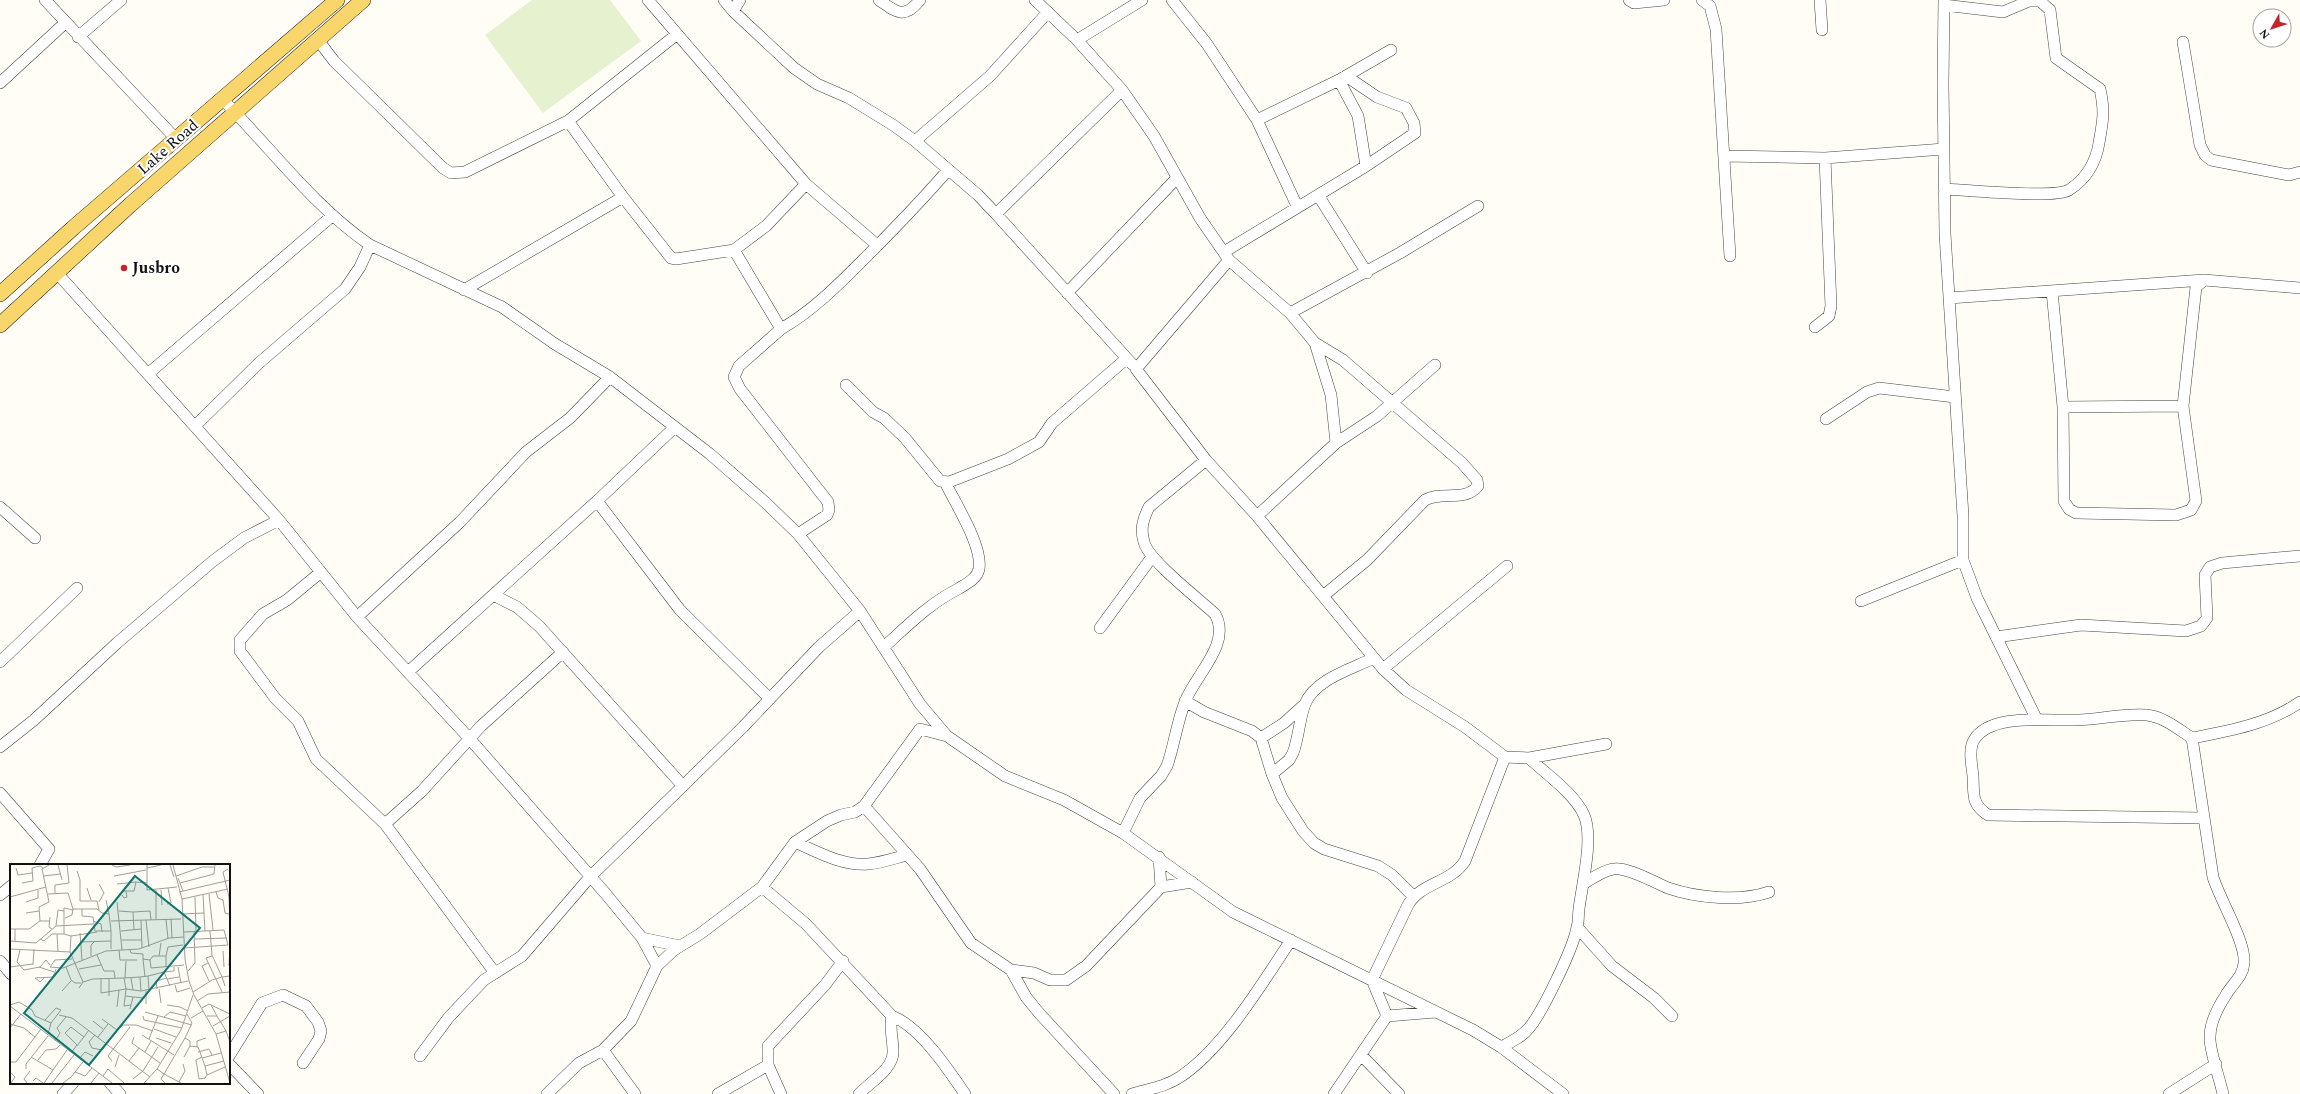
<svg xmlns="http://www.w3.org/2000/svg" width="2300" height="1094" viewBox="0 0 2300 1094" font-family="Spectral,serif">
	<style>
		.pitch { fill: #e6f2cf }
		.lines { fill: none; stroke-linecap: round; stroke-linejoin: round }
		.minor-casing { stroke: #444; stroke-width: 12 }
		.major-casing { stroke: #222; stroke-width: 16 }
		.minor { stroke: #fff; stroke-width: 11 }
		.major { stroke: #f9d66b; stroke-width: 15 }
		.poi-dot { fill: #c4262e; stroke: #fff; stroke-width: 1.5 }
		.labels { text-anchor: middle; dominant-baseline: central; stroke-width: 4; stroke-linejoin: round; paint-order: stroke }
		.street-label { font-size: 16px; fill: #111; stroke: #fff }
		.poi-label { font-size: 16px; font-weight: bold; fill: #111; stroke: #fff; text-anchor: start }
		.inset-road { fill: none; stroke: #a09f9a; stroke-width: 1 }
		.view { fill: #0f766e; fill-opacity: 0.15; stroke: #0f766e; stroke-width: 2 }
		.inset-edge { fill: none; stroke: #111; stroke-width: 2 }
	</style>
	<rect width="100%" height="100%" fill="#fffdf5"/>
	<!-- pitch -->
	<path class="pitch" d="M 532,0 L 610,0 L 641,41 L 543,113 L 485,35 Z"/>
	<g class="lines">
		<defs>
			<path id="minor" d="M 45,0 L 177,140
				M 648,0 L 806,184 L 766,226 L 734,250 L 781,329 L 739,366 L 734,377 L 740,389 L 828,502 L 829,510 L 827,515 L 798,534
				M 724,0 L 733,11
				M 740,0 L 733,11 L 794,68 L 817,84 L 849,98 L 893,125 L 915,141
				M 879,0 C 896,12 904,20 920,0
				M 1035,0 L 1077,40 L 1122,90 L 1154,136 L 1200,218 L 1229,260 L 1136,369 L 1206,460 L 1257,516 L 1383,669 L 1406,690 L 1465,727 L 1505,757 L 1529,758 L 1606,744
				M 1172,0 L 1207,44 L 1257,120
				M 1629,0 L 1634,3 L 1664,0
				M 1702,0 L 1710,6 L 1716,29 L 1730,256
				M 1820,0 L 1822,30
				M 1944,0 L 1943,84 L 1945,234 L 1963,516 L 1963,560 L 1977,598 L 2036,718
				M 1944,5 L 2003,12 L 2029,1 L 2040,1 L 2050,10 L 2056,58 L 2100,89 C 2105,112 2103,120 2099,143 C 2096,162 2086,179 2069,190 C 2054,199 1966,190 1944,189
				M 1048,12 L 990,76 L 915,141 L 978,195 L 996,214 L 1122,90
				M 676,35 L 568,121 L 623,197 L 671,258 L 676,259 L 734,250
				M 78,37 L 121,0
				M 318,40 L 334,61 L 443,168 L 451,173 L 465,172 L 568,121
				M 1077,40 L 1142,0
				M 2183,42 L 2200,145 L 2205,155 L 2211,160 L 2289,175 L 2300,172
				M 1339,80 L 1358,116 L 1366,166
				M 0,83 L 65,23
				M 223,100 C 272,149 313,206 370,245 L 502,307 L 555,344 L 610,377 L 710,454 L 766,503 L 798,534 L 860,611 L 819,647 L 743,727 L 590,877 L 522,956 L 484,980 L 449,1017 L 420,1056
				M 1724,156 L 1825,158 L 1944,149
				M 806,184 L 877,245
				M 1318,195 L 1367,273
				M 1297,206 L 1257,120 L 1339,80 L 1391,50
				M 996,214 L 1132,364
				M 1224,252 L 1366,166 L 1415,133 L 1414,123 L 1406,108 L 1377,97 L 1346,76
				M 1229,260 L 1290,313 L 1315,343 L 1331,395 L 1336,443
				M 57,273 L 279,520 L 357,617 L 469,738 L 605,893 L 642,938 L 657,966
				M 464,290 L 623,197
				M 2052,291 L 2063,407 L 2064,501 L 2069,509 L 2076,513 L 2176,515 L 2191,510 L 2196,501 L 2183,406 L 2196,287 L 2204,280 L 2300,288
				M 1067,293 L 1176,179
				M 1949,298 L 2204,280
				M 1290,313 L 1400,253 L 1478,206
				M 1815,327 L 1829,316 L 1831,306 L 1825,158
				M 781,329 C 814,310 840,283 867,256 C 895,228 922,200 948,170
				M 1315,343 L 1343,360 L 1462,463 L 1477,480 L 1478,486 C 1464,503 1442,490 1425,500 L 1367,560 L 1323,596
				M 149,373 L 332,216
				M 846,385 L 873,412 L 884,418 L 905,438 L 940,481 L 949,482 L 1008,459 L 1039,442 L 1052,423 L 1126,359
				M 2063,407 L 2183,406
				M 1826,419 L 1867,392 L 1879,388 L 1955,397
				M 195,426 L 259,363 L 345,289 L 360,267 L 370,245
				M 597,501 L 680,610 L 770,699
				M 0,507 L 35,538
				M 1257,516 L 1336,443 L 1377,416 L 1435,365
				M 321,572 L 287,600 L 263,614 L 240,640 L 240,651 L 275,698 L 298,721 L 316,759 L 385,824 L 422,791 L 481,726 L 563,652
				M 493,595 L 517,607 L 539,626 L 683,786
				M 1861,601 L 1963,560
				M 860,611 L 920,704 L 947,736 L 1005,776 L 1064,800 L 1123,833 L 1233,912 L 1473,1030 L 1501,1047 L 1563,1094
				M 357,617 L 460,522 L 526,452 L 570,418 L 610,377
				M 1100,628 L 1152,557
				M 1996,637 L 2081,625 L 2186,631 L 2201,626 L 2207,618 L 2205,575 L 2210,567 L 2222,563 L 2300,556
				M 884,647 C 907,626 930,603 958,589 C 966,584 977,579 979,569 C 983,546 955,503 945,482
				M 0,662 L 77,588
				M 1383,669 L 1507,566
				M 408,672 L 597,501 L 675,427
				M 1185,701 L 1204,712 L 1252,731 L 1261,738 L 1272,774 L 1282,798 L 1303,831 L 1314,843 L 1324,849 L 1378,866 L 1392,875 L 1413,896
				M 1261,738 L 1284,723 L 1305,704
				M 2192,738 L 2213,877 C 2220,900 2246,942 2244,963 C 2243,977 2232,984 2226,995 C 2218,1007 2210,1023 2210,1037 C 2209,1049 2220,1080 2223,1094
				M 0,747 L 34,720 L 117,643 L 213,561 L 244,538 L 279,520
				M 1272,774 L 1289,760 L 1293,753 C 1299,737 1299,720 1305,704 C 1315,679 1352,669 1374,658
				M 0,793 L 49,849 L 40,865
				M 864,806 L 920,869 L 971,943 L 1011,970 L 1026,997 L 1039,1013 L 1114,1094
				M 2203,818 L 1988,815 C 1971,804 1974,794 1973,776 C 1972,766 1968,749 1974,740 C 1990,713 2047,721 2074,720 C 2098,720 2122,713 2147,715 C 2164,717 2178,729 2192,738 C 2229,731 2269,724 2300,702
				M 385,824 L 495,973
				M 1123,833 L 1140,798 L 1161,776 L 1167,766 C 1174,746 1177,722 1185,702 C 1195,675 1232,644 1215,614 C 1199,599 1148,560 1144,542 C 1140,529 1143,519 1149,507 L 1206,460
				M 795,842 C 818,852 842,866 868,864 C 881,863 895,858 907,855
				M 1159,857 L 1161,887
				M 1583,884 C 1592,878 1603,871 1613,869 C 1626,866 1656,883 1668,888 C 1697,898 1740,902 1769,892
				M 762,887 L 795,842 L 827,821 L 841,815 L 855,812 L 864,806 L 920,729 L 947,736
				M 0,895 L 11,886
				M 1577,927 L 1612,966 L 1654,998 L 1672,1016
				M 642,938 L 680,946
				M 0,961 L 11,974
				M 1011,970 L 1034,973 L 1050,980 L 1066,980 L 1086,966 L 1161,887 L 1192,882
				M 892,1016 C 920,1027 948,1069 965,1094
				M 1387,1016 L 1436,1012
				M 1501,1047 C 1511,1042 1522,1037 1529,1028 C 1542,1013 1574,947 1577,927 C 1579,921 1578,915 1579,909 C 1582,884 1594,838 1584,815 C 1574,793 1547,775 1529,758
				M 229,1056 L 262,1003 L 283,995 L 306,1006 L 318,1022 L 321,1031 L 319,1039 L 303,1063
				M 1362,1056 L 1399,1094
				M 229,1064 L 258,1094
				M 110,1083 L 120,1094
				M 63,1094 L 73,1083
				M 547,1094 L 579,1063 L 603,1050
				M 635,1094 L 603,1050 L 631,1021 L 657,966 L 674,950 L 700,934 L 762,887 L 806,924 L 892,1016 C 889,1028 893,1038 893,1051 C 894,1069 870,1082 859,1094
				M 718,1094 L 768,1065
				M 781,1094 L 768,1065 L 768,1046 L 825,985 L 843,961
				M 1132,1094 C 1149,1089 1165,1087 1180,1077 C 1223,1049 1263,982 1291,940
				M 1334,1094 L 1387,1016 L 1372,980 L 1408,905 C 1420,883 1451,883 1465,861 L 1505,757
				M 2169,1094 L 2216,1064"/>
			<path id="major" d="M 0,294 L 73,228 L 337,0
				M 0,325 L 130,205 L 363,0"/>
		</defs>
		<!-- minor casing -->
		<use href="#minor" class="minor-casing"/>
		<!-- major casing -->
		<use href="#major" class="major-casing"/>
		<!-- minor -->
		<use href="#minor" class="minor"/>
		<!-- major -->
		<use href="#major" class="major"/>
	</g>
	<!-- markers -->
	<circle class="poi-dot" cx="124" cy="268" r="4"/>
	<g class="labels">
		<!-- street labels -->
		<g class="street-label">
			<text transform="translate(168 147) rotate(-41)">Lake Road</text>
		</g>
		<!-- poi labels -->
		<g class="poi-label">
			<text x="132" y="268">Jusbro</text>
		</g>
	</g>
	<!-- overview -->
	<g transform="translate(10 864)">
		<rect width="220" height="220" fill="#fffdf5"/>
		<path class="inset-road" d="M 48,1 L 52,16M 102,1 L 106,3 L 120,1M 137,1 L 137,26 L 167,23M 160,1 L 164,13M 163,1 L 172,35 L 175,95 L 179,117 L 184,131 L 206,170 L 220,219M 6,4 L 8,11 L 22,9M 137,4 L 151,1M 218,5 L 213,8 L 219,33 L 220,62M 67,7 L 70,16 L 70,37 L 87,37 L 89,46M 33,12 L 51,10M 104,12 L 136,6M 166,12 L 192,3 L 204,3M 168,14 L 173,27M 12,19 L 23,17 L 22,4 L 30,2 L 33,4M 170,19 L 204,10 L 205,1M 107,20 L 126,18M 77,24 L 81,36M 146,26 L 146,56M 151,26 L 152,41M 112,27 L 124,27 L 126,18 L 137,19M 169,28 L 220,16M 206,28 L 208,34 L 213,36 L 215,49 L 219,50M 45,29 L 45,21 L 59,19 L 57,1M 38,30 L 58,29 L 63,45 L 62,51 L 55,54M 199,30 L 203,66M 112,31 L 114,34 L 117,33 L 116,27M 193,31 L 195,67M 0,33 L 36,23M 185,33 L 186,67M 172,35 L 218,25M 96,36 L 99,50M 16,38 L 28,34 L 28,26M 89,38 L 94,29 L 89,20M 107,38 L 112,86 L 129,85 L 159,74 L 174,73M 157,40 L 161,39 L 158,24M 63,45 L 87,45 L 92,49 L 99,50 L 101,67 L 85,67 L 83,53 L 72,52 L 72,45M 54,47 L 54,70 L 61,72M 109,47 L 123,48M 16,49 L 29,47M 173,50 L 194,49M 40,53 L 39,63 L 42,65M 156,55 L 158,75M 161,55 L 162,74M 131,56 L 132,84M 136,56 L 139,83M 30,57 L 29,43 L 39,38 L 32,5 L 39,1M 83,57 L 91,60 L 92,68M 101,57 L 171,55M 46,62 L 83,60M 0,65 L 19,65 L 30,57 L 39,57M 5,65 L 5,78M 124,66 L 123,48 L 140,47 L 141,56M 101,67 L 101,85M 111,67 L 131,65M 174,68 L 214,66 L 218,81 L 174,84M 70,69 L 72,96M 47,70 L 48,87M 30,75 L 34,77 L 42,70 L 54,70M 185,75 L 217,74M 112,76 L 132,76M 0,77 L 26,79 L 46,62 L 48,46 L 54,47 L 54,44 L 63,46M 71,78 L 101,77M 0,85 L 60,88M 10,86 L 7,98 L 14,106 L 30,103 L 36,96 L 40,101M 109,86 L 110,96 L 127,96M 120,86 L 121,89 L 133,90 L 133,95 L 140,96 L 141,104 L 174,101M 213,87 L 214,103M 87,91 L 94,107 L 104,107 L 105,114M 81,92 L 81,81 L 84,78M 149,92 L 151,79M 156,92 L 158,83 L 173,81M 202,92 L 196,94 L 212,128M 62,95 L 45,96 L 40,103 L 53,104 L 96,87 L 112,86M 133,95 L 135,113M 140,96 L 143,92 L 156,92 L 156,103M 198,99 L 192,102 L 199,117M 23,101 L 24,85M 219,102 L 220,81M 0,103 L 23,100M 29,103 L 44,108M 56,103 L 61,116 L 65,119 L 71,119M 168,103 L 171,119M 69,105 L 91,101M 178,107 L 185,99 L 184,67M 154,108 L 164,107 L 164,103M 138,112 L 154,108 L 160,122M 25,114 L 43,113 L 46,105M 25,114 L 30,118 L 34,114M 91,114 L 91,129 L 116,125M 99,114 L 99,132M 114,114 L 130,113M 115,114 L 116,97M 121,114 L 123,126M 157,115 L 169,113M 73,118 L 60,88 L 61,72 L 87,68M 165,121 L 167,128 L 180,124M 215,122 L 212,113 L 220,112M 69,124 L 73,118 L 83,115 L 114,114 L 116,125 L 131,127 L 178,117M 116,125 L 114,142 L 121,141M 147,125 L 146,117 L 157,114M 149,125 L 151,139M 52,127 L 61,117M 131,127 L 130,113 L 138,112 L 139,126M 183,128 L 202,116 L 212,113 L 202,91 L 200,67M 116,132 L 123,133 L 120,145M 123,133 L 135,134M 187,137 L 198,130 L 220,128M 136,140 L 136,127M 0,141 L 9,138 L 22,146 L 25,152 L 41,159M 157,141 L 170,143 L 178,147M 0,142 L 102,219M 107,143 L 109,126M 192,144 L 199,140 L 220,150M 135,148 L 182,161M 177,150 L 182,159 L 175,174 L 180,177 L 180,182 L 188,183 L 195,202 L 214,197M 49,151 L 62,154 L 140,213M 133,152 L 134,156 L 172,164M 197,152 L 207,152 L 201,141M 207,152 L 216,167M 154,153 L 160,148 L 176,152M 181,154 L 193,147M 92,155 L 107,166 L 113,161 L 126,161 L 143,167M 35,156 L 46,144 L 51,146 L 41,159 L 38,170M 83,157 L 93,165M 0,160 L 14,164 L 25,173M 203,162 L 220,152M 0,164 L 11,150M 144,165 L 166,173M 206,170 L 216,167 L 220,178M 85,171 L 79,178 L 82,184 L 92,186 L 96,180M 132,171 L 164,191M 88,173 L 98,160M 124,173 L 122,179 L 150,199M 146,174 L 161,179M 139,175 L 148,152M 45,177 L 50,169 L 47,164 L 56,153M 67,182 L 79,166M 187,183 L 187,177 L 196,174M 135,188 L 141,177M 188,188 L 199,185 L 202,191M 61,189 L 67,181 L 55,169 L 61,163 L 74,173M 21,193 L 43,206 L 57,186M 174,193 L 180,182M 192,193 L 186,196 L 189,215 L 195,214 L 197,211M 192,194 L 211,189M 69,195 L 75,188 L 83,192M 28,196 L 36,186 L 46,185 L 50,181M 102,197 L 98,192 L 120,163M 119,197 L 129,184M 0,198 L 6,198 L 31,165M 195,202 L 197,211 L 215,203M 105,203 L 109,191M 16,205 L 16,200 L 38,172M 147,205 L 154,210 L 175,174M 0,208 L 5,213 L 1,219M 65,208 L 75,212 L 82,204M 93,212 L 98,205 L 114,219M 123,215 L 133,207 L 148,183M 23,217 L 26,214 L 33,219M 169,218 L 175,207 L 173,200M 17,219 L 14,215 L 20,207M 34,219 L 43,206M 42,219 L 64,191M 53,219 L 61,213 L 73,198M 81,219 L 89,209M 134,219 L 147,205 L 171,166 L 183,131M 155,219 L 151,215 L 154,210 L 171,219"/>
		<path class="view" d="M 125,12 L 190,64 L 79,201 L 14,149 Z"/>
		<rect width="220" height="220" class="inset-edge"/>
	</g>
	<!-- north arrow -->
	<g transform="translate(2272 28) rotate(231)"><circle r="19" fill="#ffffff" stroke="#a0a0a0"/>
	<path d="M0-3L7 15L0 10L-7 15Z" fill="#c4262e"/>
	<text y="-6" font-size="11" font-weight="bold" text-anchor="middle" fill="#111111">N</text>
	</g>
</svg>
